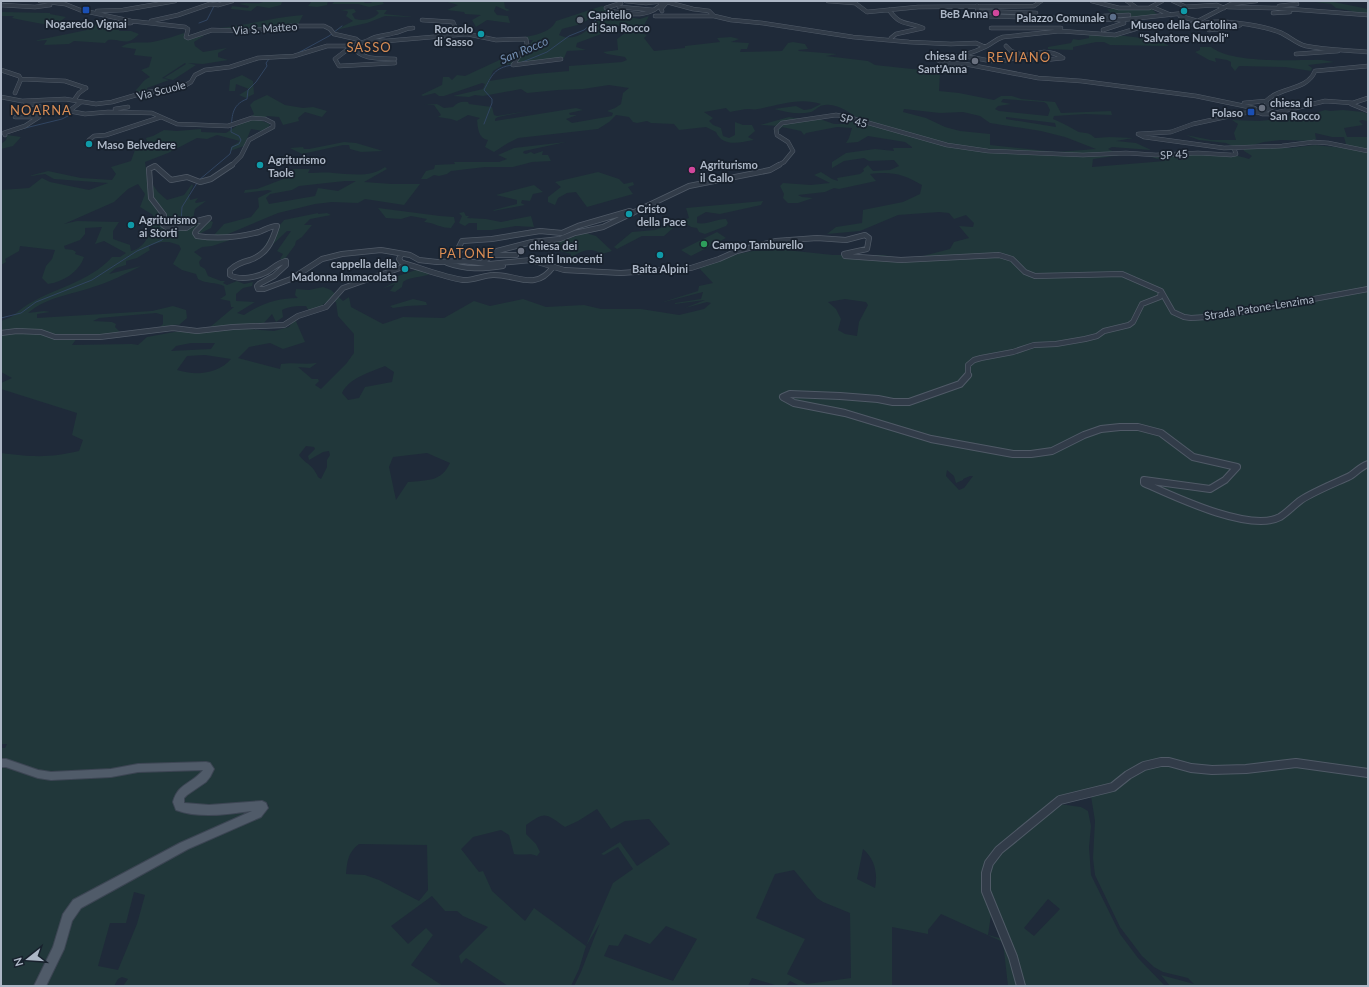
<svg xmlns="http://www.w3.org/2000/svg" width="1369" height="987" viewBox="0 0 1369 987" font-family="Lato,sans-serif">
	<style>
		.green { fill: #21373a; fill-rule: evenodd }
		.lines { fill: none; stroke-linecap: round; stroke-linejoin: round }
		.stream { stroke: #314561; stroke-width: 1 }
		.minor-far3-casing { stroke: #505a67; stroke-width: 4.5 }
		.minor-far2-casing { stroke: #505a67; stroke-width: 6 }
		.minor-far1-casing { stroke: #505a67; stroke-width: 8 }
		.minor-casing { stroke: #505a67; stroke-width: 10 }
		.major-casing { stroke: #3c4553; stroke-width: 2 }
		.minor-far3 { stroke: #323c49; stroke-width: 3.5 }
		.minor-far2 { stroke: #323c49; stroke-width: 4.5 }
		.minor-far1 { stroke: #323c49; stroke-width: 6 }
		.minor { stroke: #323c49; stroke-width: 8 }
		.major { fill: #505b69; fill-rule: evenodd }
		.transit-dot { fill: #1a4fb4; stroke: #18212d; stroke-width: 1.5 }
		.culture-dot { fill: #0f9aa8; stroke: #18212d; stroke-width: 1.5 }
		.hotel-dot { fill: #d1479c; stroke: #18212d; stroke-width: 1.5 }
		.service-dot { fill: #5c6f8a; stroke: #18212d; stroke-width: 1.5 }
		.worship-dot { fill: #6b7280; stroke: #18212d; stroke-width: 1.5 }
		.leisure-dot { fill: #2e9e5b; stroke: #18212d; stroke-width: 1.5 }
		.labels { text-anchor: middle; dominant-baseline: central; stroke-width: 3.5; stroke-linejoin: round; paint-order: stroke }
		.far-poi-label { font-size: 11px; font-weight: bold; fill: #adb7c6; stroke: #18212d; text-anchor: start }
		.far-street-label { font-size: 11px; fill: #adb7c6; stroke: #18212d }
		.far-water-label { font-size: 12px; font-style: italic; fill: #738eb1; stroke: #18212d }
		.far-quarter-label { font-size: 13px; letter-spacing: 1px; fill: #da8d54; stroke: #18212d }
	</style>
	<rect width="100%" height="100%" fill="#1f2a39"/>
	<!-- green -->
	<path class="green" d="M 265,1 L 282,2 L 281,5 L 269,8 L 257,6 L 251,11 L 231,9 L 232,6 L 248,8 L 249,6 L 239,4 C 248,1 257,6 265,1 Z
		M 312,1 L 363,1 L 365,3 L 372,3 L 370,1 L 382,1 L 384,4 L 369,7 L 358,4 L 332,4 L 334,2 L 328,1 L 327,5 L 317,7 L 308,6 Z
		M 444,1 L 504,1 L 505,8 L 510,10 L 507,11 L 496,6 L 494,11 L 497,15 L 508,16 L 510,23 L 487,20 L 476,27 L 472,20 L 481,15 L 465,14 L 464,12 L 447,10 L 458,5 Z
		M 1308,1 L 1329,1 L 1368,9 L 1368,16 L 1353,14 L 1352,11 L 1336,8 L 1331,4 Z
		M 602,6 L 611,9 L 610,14 L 640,19 L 649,16 L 643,27 L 637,28 L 639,32 L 647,35 L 644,38 L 654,51 L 685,48 L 685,46 L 720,42 L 717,38 L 731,37 L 739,39 L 731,42 L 749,43 L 747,49 L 741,49 L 740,52 L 782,51 L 788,43 L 793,42 L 805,44 L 808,49 L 798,50 L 799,51 L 837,54 L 826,56 L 868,61 L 875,65 L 940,72 L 939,91 L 959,93 L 994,100 L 1001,96 L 1012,96 L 1021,99 L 1055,102 L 1061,113 L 1111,111 L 1112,115 L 1085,114 L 1054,116 L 1053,119 C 1061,122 1068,126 1075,130 C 1083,135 1087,130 1095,138 L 1110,137 L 1133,138 L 1116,141 L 1136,143 L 1151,150 L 1112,147 L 1108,149 L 1121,155 L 1093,159 L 1092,167 L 1165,161 L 1147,156 C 1177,155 1220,149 1249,159 L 1252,156 L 1244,151 L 1243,149 L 1246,148 L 1290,148 L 1315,145 L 1344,148 L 1346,144 L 1344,137 L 1332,137 L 1315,133 L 1316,139 L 1312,141 L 1281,140 L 1264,142 L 1253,145 L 1233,146 L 1226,143 L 1199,140 L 1186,135 L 1211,140 L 1236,140 L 1234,133 L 1238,124 L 1232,120 L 1259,121 L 1278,119 L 1302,113 L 1309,115 L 1325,110 L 1330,111 L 1343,110 L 1363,112 L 1368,114 L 1368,121 L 1362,120 L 1359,121 L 1363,125 L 1344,128 L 1347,137 L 1368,137 L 1368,986 L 1170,986 L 1161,975 L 1194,984 L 1188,978 L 1163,972 L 1154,967 L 1142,956 L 1120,927 L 1095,875 L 1093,858 L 1095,821 L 1091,796 L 1113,785 L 1092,788 L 1069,796 L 997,847 L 983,880 L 994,917 L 991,915 L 988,935 L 1003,939 L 1020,986 L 1008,986 L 1003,942 L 941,914 L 928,930 L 928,934 L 892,927 L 892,986 L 800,986 L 790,981 L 786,986 L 778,986 L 752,978 L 748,986 L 574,986 L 581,972 L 600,923 L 586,946 L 579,969 L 571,986 L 508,986 L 466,958 L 461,964 L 459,956 L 488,927 L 463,916 L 457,911 L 445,911 L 432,896 L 391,926 L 408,944 L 426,928 L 433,935 L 411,965 L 443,986 L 123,986 L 128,979 L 122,977 L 118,979 L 114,986 L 43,986 L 70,914 L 126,879 L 265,811 L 269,806 L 266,802 L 263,802 L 193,808 L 180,802 L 212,769 L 113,771 L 46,774 L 1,761 L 1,748 L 5,748 L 7,744 L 1,744 L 1,453 C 32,457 49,458 79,451 L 83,440 L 72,435 L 77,413 L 1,389 L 1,383 L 12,378 L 1,372 L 1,321 C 14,317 14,314 24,307 C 52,288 89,283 112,257 L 120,257 L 126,253 L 104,241 L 95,244 L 102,227 L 85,228 L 85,234 L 80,240 L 64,246 L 65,249 L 73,250 L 76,252 L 75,254 L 84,257 C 79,272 63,282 48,284 L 42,278 L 46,266 L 52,259 L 55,250 L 20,246 L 19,251 L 5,259 L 6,262 L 1,265 L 1,190 L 29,188 L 42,178 L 50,182 L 89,190 L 108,183 L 54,179 L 45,174 L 29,176 L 48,171 L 81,178 L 112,180 L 116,174 L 111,167 L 131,161 L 135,150 L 147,142 L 146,138 L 153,136 L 164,130 L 177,131 L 201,129 L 201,132 L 226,133 L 253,115 L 254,114 L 250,105 L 254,101 L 267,95 L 285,105 L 303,108 L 313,107 L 327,111 L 322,117 L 305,112 L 298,118 L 299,121 L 283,125 L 279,117 L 267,116 L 262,121 L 270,124 L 268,128 L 263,131 L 251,129 L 244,146 L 230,151 L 231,147 L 240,141 L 217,135 L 207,139 L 197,138 L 168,153 L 145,162 L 147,177 L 158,192 L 167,200 L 184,195 L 192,184 L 193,186 L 189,194 L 190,200 L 198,198 L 195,202 L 196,203 L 206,201 L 195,209 L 193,219 L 194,221 L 206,219 L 213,222 L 211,228 L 199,234 L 203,236 L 214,235 L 224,224 L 251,217 L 259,207 L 258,198 L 272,191 L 268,190 L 244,193 L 245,190 L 257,189 L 286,178 L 293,169 L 310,169 L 308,173 C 317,173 325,172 333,173 C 351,174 370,178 385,167 L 387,169 L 364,182 L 392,184 L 420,184 L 404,205 L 365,199 L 358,203 L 332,202 L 315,204 L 278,213 L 221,237 L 242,236 L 212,246 L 202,247 L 194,252 L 202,258 L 199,262 L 200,266 L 205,269 L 208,276 L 221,281 L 225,281 L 223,283 L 227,285 L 237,281 L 244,284 L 253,282 L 252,286 L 243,288 L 236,294 L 236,301 L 255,302 L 237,313 L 244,315 C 260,304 278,298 298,298 L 295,295 L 296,289 L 309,290 L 323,287 L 331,290 L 343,301 L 349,297 L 351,307 L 383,324 L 403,317 L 444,318 L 474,301 L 490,306 L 523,299 L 546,307 L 584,305 L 601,309 L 641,309 L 679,315 L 704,309 L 711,303 L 707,302 L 685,308 L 705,300 L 675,304 L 675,303 L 701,299 L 703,292 L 660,303 L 698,291 L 699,286 L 713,283 L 699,268 L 738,254 L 753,251 L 776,249 L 833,255 L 884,255 L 904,259 L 923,256 L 950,249 L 954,242 L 969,238 L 959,226 L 973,227 L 974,223 L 966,215 L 954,219 L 949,213 L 939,212 L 898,215 L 860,231 L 827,234 L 836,227 L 862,223 L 863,210 L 903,202 L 920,194 L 922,185 C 904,174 891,171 870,174 L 876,181 L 839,189 L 834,188 L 825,192 L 798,195 L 802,197 L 813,198 L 798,203 L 788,203 L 783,198 L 784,194 L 780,186 L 783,183 L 811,185 L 830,183 L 814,175 L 821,172 L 832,179 L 838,181 L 837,178 L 860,174 L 864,171 L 863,169 L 868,165 L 873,171 L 890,170 L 899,166 L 894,160 L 869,161 L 864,158 L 844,161 L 832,168 L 832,162 L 846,153 L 875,149 L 894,151 L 893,148 L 912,148 L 912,147 L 905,142 L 868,136 L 858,142 L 846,143 L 849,138 L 852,128 L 837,127 L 806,133 L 804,135 L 801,131 L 782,127 L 778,132 L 779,126 L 760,125 L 789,117 L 806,120 L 820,119 L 834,124 L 848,124 L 843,119 L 846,119 L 860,122 L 859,119 C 850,113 837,103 825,105 C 819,105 816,110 811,112 C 799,115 786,112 774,109 L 796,106 L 804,110 L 811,109 L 821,104 C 800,97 779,105 758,109 C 755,110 752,109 749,109 C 743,109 736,111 730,112 L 726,108 L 704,112 L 713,118 L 709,121 L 713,125 L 721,128 L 723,136 L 729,138 L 735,135 L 735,122 L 743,125 L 752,125 L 755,131 L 748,137 L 754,140 C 741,142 723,148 716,132 L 706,127 L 679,130 L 674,124 L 651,123 L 647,121 L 637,123 L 633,122 L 629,117 L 616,115 L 609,122 L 598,129 L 518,138 L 508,143 L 494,152 L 485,147 L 488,140 C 478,138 478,128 477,120 L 480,118 L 468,115 L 457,121 L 451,119 L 438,117 L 441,115 L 434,105 L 424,105 L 437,104 L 444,108 L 453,107 C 457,102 462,101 468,102 L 469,104 L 492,107 L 494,115 L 497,116 L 528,111 L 498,117 L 495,119 L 495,121 L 576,108 L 583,110 L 569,113 L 570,115 L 577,115 L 566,119 L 572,123 L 612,116 L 613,113 L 607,111 L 615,108 L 621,104 L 623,93 L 629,88 L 609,85 L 583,89 L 558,90 L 527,93 L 521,89 L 483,96 L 475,95 L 469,97 L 453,96 L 483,89 L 485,84 L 482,83 L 444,96 L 439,96 L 435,93 L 423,96 L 421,95 L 442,85 L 443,77 L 449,77 L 452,80 L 457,75 L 465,76 L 508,56 L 518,56 L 525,52 L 533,40 L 509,40 C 525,36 549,36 556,21 ZM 594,16 L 599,18 C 590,30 575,43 559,35 L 562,29 L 581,24 ZM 606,24 L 625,27 L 629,30 L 617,39 L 618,50 L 603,52 L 607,54 L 625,57 L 627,60 L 622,62 L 569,66 L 569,71 L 535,74 L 489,81 L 493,71 L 503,65 L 564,58 L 567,51 L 586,50 L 576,47 L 577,43 L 601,34 L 600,29 ZM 1003,99 L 1044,102 L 1047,104 L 1050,110 L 1048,116 L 999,111 L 995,109 L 998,106 L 1011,104 L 1001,102 ZM 904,109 L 940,113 L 963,112 L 980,116 L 990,123 L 1041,131 L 1065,137 L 1096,149 L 1057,152 L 990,145 L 990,134 L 960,131 L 945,127 L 926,118 L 903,112 ZM 1006,117 L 1055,123 L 1056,127 L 1006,119 ZM 345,181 L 356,181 L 338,191 L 318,188 L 315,196 L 269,204 L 266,198 L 270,194 L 292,190 L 299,186 ZM 138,184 L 145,194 L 140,207 L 153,215 C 152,229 147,248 131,251 L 130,245 L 113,239 L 113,231 L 119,222 L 77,221 L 64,224 L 114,202 L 128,189 ZM 162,242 L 169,242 L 179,245 L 181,249 L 173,264 L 182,270 L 196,274 L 198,279 C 206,284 216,282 224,286 L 226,295 L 220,299 L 230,301 L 231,307 L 234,307 L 209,328 L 174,332 L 147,337 L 138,345 L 132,344 L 72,345 L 77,338 L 113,338 L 124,336 L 115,327 L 116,324 L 112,322 L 93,321 L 99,318 L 156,313 L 163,315 L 163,324 L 159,328 C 167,327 171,324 179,325 L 187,318 L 186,310 L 173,306 L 152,311 L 37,318 L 37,314 L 50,312 L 44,311 L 28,313 C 47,297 70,295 93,287 C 110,282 125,274 141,266 L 109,274 L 116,268 L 126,265 L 126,261 L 137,258 L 150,250 L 149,248 L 150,245 ZM 845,299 L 866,302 L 868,305 L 859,322 L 857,336 L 845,334 L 838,330 L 841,319 L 836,309 L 828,302 ZM 327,302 L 336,302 L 338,316 L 354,334 L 354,353 L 346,364 L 321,389 L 315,385 L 319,381 L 318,379 L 312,379 L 298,367 L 310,368 L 317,363 C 304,365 293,362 281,364 L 280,369 L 238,358 L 249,347 L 270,343 L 283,349 L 305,342 L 295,319 L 289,327 L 274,331 L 247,329 L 257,323 L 264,323 L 272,314 L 276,322 L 283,317 L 282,310 C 289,306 298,306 306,306 L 309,311 L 321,306 ZM 191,343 L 215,343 L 211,349 L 171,351 L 176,346 ZM 205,355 L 231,359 C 218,374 196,376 177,370 L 187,356 ZM 385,366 L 394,372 L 392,382 L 365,387 L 359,398 L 348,400 L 342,393 C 349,378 370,372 385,366 ZM 306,446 L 314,447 L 315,449 L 308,456 L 309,460 L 323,452 L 329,451 L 330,455 L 327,460 L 327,467 L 321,479 L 318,477 C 312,463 306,465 299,455 ZM 427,453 L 450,463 C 441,482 428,480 408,482 L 396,500 L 389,467 L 393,457 ZM 947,470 L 954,476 L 956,483 L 963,480 L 963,479 L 970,476 L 973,476 L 964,488 L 959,490 L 946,476 ZM 597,809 L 611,829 L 625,821 L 649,819 L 670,844 L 637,866 L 620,842 L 601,854 L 604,855 L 618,847 L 633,869 L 613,883 L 586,946 L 534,908 L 525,921 L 492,891 L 483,871 L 479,872 L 461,849 L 473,837 L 501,830 L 509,835 L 514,854 C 523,856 530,852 537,856 L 540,852 L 536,844 L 526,834 L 526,825 C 546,811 545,813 565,827 L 578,821 ZM 359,844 L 427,845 L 428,890 L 419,901 L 379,880 L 365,875 L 346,874 C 347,862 348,852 359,844 ZM 863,849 C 875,859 878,874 875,888 L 857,879 ZM 794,870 L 817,898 L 823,902 L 850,913 L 851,978 L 807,984 L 787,974 L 805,939 L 756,918 L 775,874 ZM 134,892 L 145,895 L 137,924 L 118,970 L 98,966 L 110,923 L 126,923 ZM 666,926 L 697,939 L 673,981 L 604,956 L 609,945 L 618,946 L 625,934 L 650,944 Z
		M 354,9 L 356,12 L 352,14 L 355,19 C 364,21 372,20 379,13 L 376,10 L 387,10 L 384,14 L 414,17 L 385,16 L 367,23 L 336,30 L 353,21 L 346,16 L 348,12 L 347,11 L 340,10 Z
		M 1107,9 L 1152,9 L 1158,15 L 1135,17 L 1112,15 Z
		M 1,12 L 50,13 L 50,14 L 66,17 L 58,23 L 85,26 L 102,24 L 117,24 L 116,26 L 121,26 L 119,31 L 131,31 L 139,34 C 126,48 122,38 108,40 L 105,43 L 74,41 L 69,44 L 44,45 L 47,40 L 36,41 L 38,40 L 87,30 C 62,26 37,24 12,18 L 14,16 L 1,16 Z
		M 303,15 L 298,25 L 257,30 L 219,28 C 248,25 275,17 303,15 Z
		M 200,31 L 207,32 L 202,37 L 194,42 L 195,46 L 203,52 L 227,48 L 218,53 L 218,57 L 228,60 L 203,64 L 188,63 L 196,65 L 173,80 L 164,78 L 186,64 L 185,63 L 162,78 L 169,80 L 147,88 L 147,91 L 138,94 L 136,90 C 141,85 143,80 150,77 L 141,70 L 149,67 L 152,57 L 134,55 L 136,49 L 121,47 C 133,39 144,45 157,41 C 166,39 175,36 184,33 L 184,37 L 194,35 Z
		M 1089,33 C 1104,35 1119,35 1134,37 C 1142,39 1150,36 1159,37 L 1161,41 L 1169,46 L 1110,45 L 1104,42 L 1096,42 L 1073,47 L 1073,50 L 1048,49 L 1048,47 L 1071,43 L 1073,39 L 1079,40 L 1089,38 Z
		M 1200,47 L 1211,47 C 1231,63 1287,60 1313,60 C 1320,59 1327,61 1334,62 L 1308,65 L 1312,68 L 1311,71 L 1285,67 L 1239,66 L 1235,71 L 1231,66 L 1231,62 L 1227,60 L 1215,58 L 1216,62 L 1209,60 L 1195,52 L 1200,50 Z
		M 242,75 L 253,81 L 254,94 L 246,98 L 239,95 L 249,89 L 236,84 L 235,91 L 229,91 L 230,80 Z
		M 7,135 L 21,137 L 13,146 L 1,149 L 1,144 L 6,140 Z
		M 344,142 L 356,143 L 383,151 L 361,152 L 350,149 L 349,145 L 343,145 L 302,154 L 290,148 L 303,147 L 304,149 L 309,149 Z
		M 566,142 L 524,151 L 523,153 L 526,154 L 531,152 L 534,154 L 543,151 L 542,155 L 548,155 L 551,161 L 532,162 L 513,167 L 485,167 L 451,171 L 447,174 L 439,176 L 434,175 L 427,179 L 421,179 L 426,171 L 434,169 L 435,165 L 455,164 L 454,162 L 499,162 L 507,159 L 498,155 L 514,148 Z
		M 598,172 L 619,179 L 624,184 L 633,182 L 634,185 L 628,187 L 633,194 L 587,207 L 576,192 L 567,193 L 558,198 L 555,205 L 548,202 L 548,197 L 561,187 L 555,182 Z
		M 534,185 L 543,192 L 533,194 L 530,201 L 522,200 L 521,203 L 525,205 L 493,211 L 494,210 L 517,204 L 517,200 L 496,195 Z
		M 763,201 L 761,205 L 720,214 L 706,212 L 697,217 L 697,223 C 708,225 715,219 726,219 L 728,223 L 726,226 L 705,234 L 699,232 L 697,228 L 691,227 L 687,224 L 673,228 L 664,236 L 642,236 L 617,249 L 614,247 L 632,232 L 655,230 L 689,218 L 686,208 Z
		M 378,208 L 440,216 L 454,217 L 455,222 L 451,228 C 440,228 435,223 424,222 L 427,219 L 411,216 L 401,219 L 386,218 Z
		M 464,212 L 466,216 L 469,216 L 467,218 L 486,219 L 501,222 L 531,216 L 534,227 L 516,226 L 492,230 L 477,230 L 477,223 L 469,223 L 465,226 L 459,223 L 462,216 L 459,213 Z
		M 318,213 L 318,214 L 327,213 L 331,215 L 310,219 L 304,225 L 312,225 L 302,237 L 296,241 L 295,245 L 284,260 L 280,259 L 283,254 L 277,251 L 291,231 L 287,231 L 270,247 L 264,248 L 270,237 L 284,220 Z
		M 717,232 L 726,238 L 691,256 L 681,250 Z
		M 586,233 L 596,236 L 612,251 L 602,254 C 592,248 586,249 575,255 L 576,259 L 586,263 L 574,265 L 571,262 L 573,260 L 570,258 L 571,254 L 553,249 L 553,243 Z
		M 419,269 L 430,274 C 421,278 411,276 403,282 L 402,287 L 395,292 L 390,291 L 395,284 L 382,289 L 397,281 L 398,276 Z
		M 413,299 L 426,302 L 427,305 L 407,306 L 393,308 L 390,306 Z
		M 1,765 L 39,779 L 49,779 L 202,767 L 205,773 L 188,782 L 175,802 L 256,809 L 78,900 L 38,986 L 1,986 Z
		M 1059,804 L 1081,807 L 1088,811 L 1091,826 L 1089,847 L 1091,875 L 1120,934 L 1138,958 L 1165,986 L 1023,986 L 988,894 L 989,868 L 1000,853 ZM 1048,899 L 1060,909 L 1034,936 L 1024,928 Z"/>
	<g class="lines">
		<!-- stream -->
		<path class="stream" d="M 199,23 L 207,20 L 214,6
			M 298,53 L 329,36 L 342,26
			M 520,63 L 547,52 L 569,36 L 584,30 L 609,9
			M 484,124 L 492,103 L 492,99 L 484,90 C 492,75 494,68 512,65
			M 13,131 L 62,119 L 72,114
			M 199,180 L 230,154 L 232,147 L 239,144 L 241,140 L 239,136 L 231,132 C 232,117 231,105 247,99 L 248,90 L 256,82 L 267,66 L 266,63 L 269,59
			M 173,226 L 181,222 L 182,207 L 197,183
			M 1,318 L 21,313 L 36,302 L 92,280 L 137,251 L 162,240 L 171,228"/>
		<defs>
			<path id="minor-far3" d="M 626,1 L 646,3 L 664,1
				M 828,1 L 855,3 L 867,12 L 918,7 L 1034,6 L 1041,1
				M 1092,1 L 1119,8 L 1149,8 L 1162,1
				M 1127,1 L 1137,8
				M 1256,1 L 1231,4 L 1192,24 L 1184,26 L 1145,26 L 1115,35 L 1060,31 L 1003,37 C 996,39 993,43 987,46 C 971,54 955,58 938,60 L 943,63 L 965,64 L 1038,78 L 1081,81 L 1196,96 L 1254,108 L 1259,111 L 1257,112
				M 667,2 L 693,9 L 709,11 L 714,16
				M 1,5 L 35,7 L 50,5
				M 977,6 L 978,14 L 984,16 L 1121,20 L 1185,13 L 1184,6 L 1173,1
				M 1279,6 L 1297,4
				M 619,7 L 653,10
				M 1152,7 L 1171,15
				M 1184,7 L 1217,5 L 1224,8
				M 1228,7 L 1275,8 L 1368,15
				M 606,8 L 621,3
				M 889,10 C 901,27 907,21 923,28 L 896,34 L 891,38 L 891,40
				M 97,11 L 123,10 L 175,1
				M 611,11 C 630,14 651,19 664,1 L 667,2 L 661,9 L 662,11
				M 977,11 L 1036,13
				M 1273,13 L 1290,12
				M 1181,14 L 1180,16 L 1197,21
				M 655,16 L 714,16 L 731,20 L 762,23 L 853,37 L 909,42 L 951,44 L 976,43 L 985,47
				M 1104,16 L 1129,15
				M 422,20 L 453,22 L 458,34
				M 151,21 L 178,15 L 210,4 L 218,5 L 232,1
				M 110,23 L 131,23
				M 1192,24 L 1197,26 C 1211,16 1263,26 1279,32 C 1288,35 1296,44 1306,46 C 1326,50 1348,50 1368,52
				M 991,28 L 1061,28
				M 1103,30 L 1124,23 L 1121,20
				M 1209,30 L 1231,28 L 1240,25
				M 369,40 C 377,35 386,36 394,33 C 401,32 405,28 413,28
				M 361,43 L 369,40 L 386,41 L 467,34 L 496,40 L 526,39 L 527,44 L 513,65 L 561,59
				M 352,46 L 335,59 L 339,66 L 395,63
				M 352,46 C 362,61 379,58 395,59
				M 1006,46 L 1011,51 L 1022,55
				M 1296,54 L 1338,51
				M 966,55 L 969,57 C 979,58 990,62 1000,61 C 1022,59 1043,44 1063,58 L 1044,60 L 1039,58 L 1032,59 L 1031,61
				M 1,70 L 19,76 L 21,79 L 15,93
				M 21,79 L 65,81 L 86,88
				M 1,97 L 22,101 L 65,99 L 96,104 L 112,102 L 143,93 L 184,86 L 191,82 L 195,75 L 205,70 L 230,67 L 258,58 L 294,56 L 327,46 L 352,46 L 361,43 L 356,39 L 334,34 L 330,29 L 324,26 L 290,26 L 248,31 L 212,30 L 188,38 L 186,37 L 188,29 L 185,27 L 131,21 L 80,10 L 65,4 L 40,1
				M 1368,98 L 1353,103 L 1325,101 L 1271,114 L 1262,114 L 1257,112 L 1244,113 L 1193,124 L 1171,132 L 1138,134 L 1144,137 L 1224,148 L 1282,146 L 1314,142 L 1328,143 L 1368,151
				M 74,100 L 79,93 L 86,88
				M 1266,101 C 1281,86 1307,91 1315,71 L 1368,66
				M 81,102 L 69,111 L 85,114 L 108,112 L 152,113 L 177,124 L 228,126 L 252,118 L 265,119 L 273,123 L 273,127 L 249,140 L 241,156 L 231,166
				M 1244,103 L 1266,101
				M 1351,104 L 1368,111
				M 1271,108 L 1280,104
				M 115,109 L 128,107
				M 1261,113 L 1271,108 L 1267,107 L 1266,101
				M 15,117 L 36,117 L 41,107 L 25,102
				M 5,135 L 4,133 L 25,126 L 39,117 L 37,117
				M 89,140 L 94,136 L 106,135 L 161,117
				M 777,166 L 784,162 L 793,151 L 788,142 L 777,135 L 776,129 L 782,123 L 836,115 L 844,116 L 947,145 L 988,151 L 1083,155 L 1126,153 L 1156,155 L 1198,153 L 1231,155 L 1236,154 L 1234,148"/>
			<path id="minor-far2" d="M 232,165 L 211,179 L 200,182 L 187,177 L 171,180 L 155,166 L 149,169 L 151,198 L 164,215 L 163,225 L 166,227 L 186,228 L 197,221 L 209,218 L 196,231 L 195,233 L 197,236 C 217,239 240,237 259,232 C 265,230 270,226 277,226 C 272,242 267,254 250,260 C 242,262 236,264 230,270 L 230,275 C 240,281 257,277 267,272 C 273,268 278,263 286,261 L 286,265 L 274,276 L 259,284 L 257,286 L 258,289 L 264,289 L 291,279 L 322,259 L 342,254 L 381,250 L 410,255 L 419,260 L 437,262 L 463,261 L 490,264 L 531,260 L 564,270 L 621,273 L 691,268 L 719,259 L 737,251 L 776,241 L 817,238 L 846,240 L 865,235 L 869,238 L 867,249 L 844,254 L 845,256 L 901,260 L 999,255 L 1012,259 L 1025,272 L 1035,276 L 1122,274 L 1161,291 L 1173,312 L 1184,317 L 1191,318 L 1207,317 L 1254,310 L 1368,289
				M 461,250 L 459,247 L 462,241 L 492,239 L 540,231 L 562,233 L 578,226 L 630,211 L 633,213
				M 491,255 L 516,255
				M 483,262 L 497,251 L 532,242 L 560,239 L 575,233 L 603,227 L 689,186 L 770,170 L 779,165
				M 447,263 C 466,270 483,269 503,266
				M 406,264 C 424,269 444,277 463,280 C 473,281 484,275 493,275 C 516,274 535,292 553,267
				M 1,333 L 17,331 L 41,332 L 55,337 L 100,337 L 173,328 L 197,331 L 233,327 L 284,325 L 298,316 L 326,307 L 343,288 L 400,268 L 406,264 L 401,262 L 399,259 L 401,255
				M 968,376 L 968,365 L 974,360 L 981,358 L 1013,352 L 1034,345 L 1056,344 L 1085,339 L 1097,336 L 1104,331 L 1129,325 L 1133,322 L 1142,304 L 1160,297 L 1161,291"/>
			<path id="minor-far1" d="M 968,375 L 960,384 L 909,402 L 893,402 L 878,399 L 840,396 L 790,394 L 783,397 L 794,403 L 845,413 L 931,439 L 1013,454 L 1031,454 L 1052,451 L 1084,435 L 1101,429 L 1120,427 L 1138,427 L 1161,433 L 1193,457 L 1237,467 L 1225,480 L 1210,489 L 1144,480 L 1144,483 C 1173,496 1250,533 1280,517 C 1288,512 1294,505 1301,500 C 1313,492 1335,483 1348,477 C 1355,474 1359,467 1368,464"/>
			<path id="minor" d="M 1021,986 L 1013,957 L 986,891 L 986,873 L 989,863 L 999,850 L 1060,800 L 1113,787 L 1128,775 L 1144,766 L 1161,762 L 1169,762 L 1191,768 L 1212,770 L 1246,769 L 1296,763 L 1368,773"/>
			<path id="major" d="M 1,759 L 6,759 L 38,770 L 51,772 L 111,769 L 138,764 L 206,762 L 210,763 L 214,769 L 210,777 L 206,782 L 187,795 L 184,798 L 184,803 L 209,805 L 262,801 L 266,803 L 268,808 L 261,817 L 188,849 L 81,908 L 72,921 L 64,949 L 46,986 L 34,986 L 53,947 L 63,914 L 73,900 L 180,843 L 252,811 C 228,814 200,819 176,810 L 173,802 C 178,783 192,784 203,770 L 138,772 L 111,777 L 51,780 L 38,778 L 6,767 L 1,767 Z"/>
		</defs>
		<!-- minor-far3 casing -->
		<use href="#minor-far3" class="minor-far3-casing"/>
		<!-- minor-far2 casing -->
		<use href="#minor-far2" class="minor-far2-casing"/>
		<!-- minor-far1 casing -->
		<use href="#minor-far1" class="minor-far1-casing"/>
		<!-- minor casing -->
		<use href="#minor" class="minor-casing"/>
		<!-- major casing -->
		<use href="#major" class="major-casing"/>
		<!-- minor-far3 -->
		<use href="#minor-far3" class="minor-far3"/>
		<!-- minor-far2 -->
		<use href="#minor-far2" class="minor-far2"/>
		<!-- minor-far1 -->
		<use href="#minor-far1" class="minor-far1"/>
		<!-- minor -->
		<use href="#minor" class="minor"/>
		<!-- major -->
		<use href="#major" class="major"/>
	</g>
	<!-- markers -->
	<g class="transit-dot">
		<rect x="82" y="6" width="8" height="8" rx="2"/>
		<rect x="1247" y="108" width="8" height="8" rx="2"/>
	</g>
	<g class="culture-dot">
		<circle cx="1184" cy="11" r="4"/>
		<circle cx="481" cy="34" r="4"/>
		<circle cx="89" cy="144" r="4"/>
		<circle cx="260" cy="165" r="4"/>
		<circle cx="629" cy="214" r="4"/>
		<circle cx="131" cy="225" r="4"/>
		<circle cx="660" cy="255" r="4"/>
		<circle cx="405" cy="269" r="4"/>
	</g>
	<g class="hotel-dot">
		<circle cx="996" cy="13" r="4"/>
		<circle cx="692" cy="170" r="4"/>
	</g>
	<circle class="service-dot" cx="1113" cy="17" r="4"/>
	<g class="worship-dot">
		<circle cx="580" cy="20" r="4"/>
		<circle cx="975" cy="61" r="4"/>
		<circle cx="1262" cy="108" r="4"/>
		<circle cx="521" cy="251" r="4"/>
	</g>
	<circle class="leisure-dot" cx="704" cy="244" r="4"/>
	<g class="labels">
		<!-- far-poi labels -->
		<g class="far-poi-label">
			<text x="988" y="13" text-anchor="end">BeB Anna</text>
			<text x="588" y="14">Capitello<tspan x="588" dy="13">di San Rocco</tspan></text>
			<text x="1105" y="17" text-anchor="end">Palazzo Comunale</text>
			<text x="86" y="23" text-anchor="middle">Nogaredo Vignai</text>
			<text x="1184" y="24" text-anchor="middle">Museo della Cartolina<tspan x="1184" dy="13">"Salvatore Nuvoli"</tspan></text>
			<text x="473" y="28" text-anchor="end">Roccolo<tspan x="473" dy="13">di Sasso</tspan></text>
			<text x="967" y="55" text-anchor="end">chiesa di<tspan x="967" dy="13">Sant'Anna</tspan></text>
			<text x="1270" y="102">chiesa di<tspan x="1270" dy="13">San Rocco</tspan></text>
			<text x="1243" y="112" text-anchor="end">Folaso</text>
			<text x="97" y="144">Maso Belvedere</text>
			<text x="268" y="159">Agriturismo<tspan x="268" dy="13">Taole</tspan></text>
			<text x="700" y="164">Agriturismo<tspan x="700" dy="13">il Gallo</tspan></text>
			<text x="637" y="208">Cristo<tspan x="637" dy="13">della Pace</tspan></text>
			<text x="139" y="219">Agriturismo<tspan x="139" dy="13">ai Storti</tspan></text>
			<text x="712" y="244">Campo Tamburello</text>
			<text x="529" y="245">chiesa dei<tspan x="529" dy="13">Santi Innocenti</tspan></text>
			<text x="397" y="263" text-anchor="end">cappella della<tspan x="397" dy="13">Madonna Immacolata</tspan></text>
			<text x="660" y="268" text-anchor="middle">Baita Alpini</text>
		</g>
		<!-- far-street labels -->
		<g class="far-street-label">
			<text transform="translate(265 28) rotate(-4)">Via S. Matteo</text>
			<text transform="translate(161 90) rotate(-14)">Via Scuole</text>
			<text transform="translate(854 120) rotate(15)">SP 45</text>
			<text transform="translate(1174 154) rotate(-3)">SP 45</text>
			<text transform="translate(1259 307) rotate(-9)">Strada Patone-Lenzima</text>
		</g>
		<!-- far-water labels -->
		<g class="far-water-label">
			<text transform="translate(524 50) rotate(-23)">San Rocco</text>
		</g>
		<!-- far-quarter labels -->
		<g class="far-quarter-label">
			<text x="369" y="47">SASSO</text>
			<text x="1019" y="57">REVIANO</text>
			<text x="41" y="110">NOARNA</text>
			<text x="467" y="253">PATONE</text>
		</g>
	</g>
	<!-- border -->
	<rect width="1369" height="987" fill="none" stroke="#adb7c6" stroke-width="4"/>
	<!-- north arrow -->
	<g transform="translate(28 959) rotate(253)" stroke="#18212d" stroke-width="3" paint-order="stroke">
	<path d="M0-3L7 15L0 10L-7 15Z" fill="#adb7c6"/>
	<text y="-6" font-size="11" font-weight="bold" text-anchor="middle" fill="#adb7c6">N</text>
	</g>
</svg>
